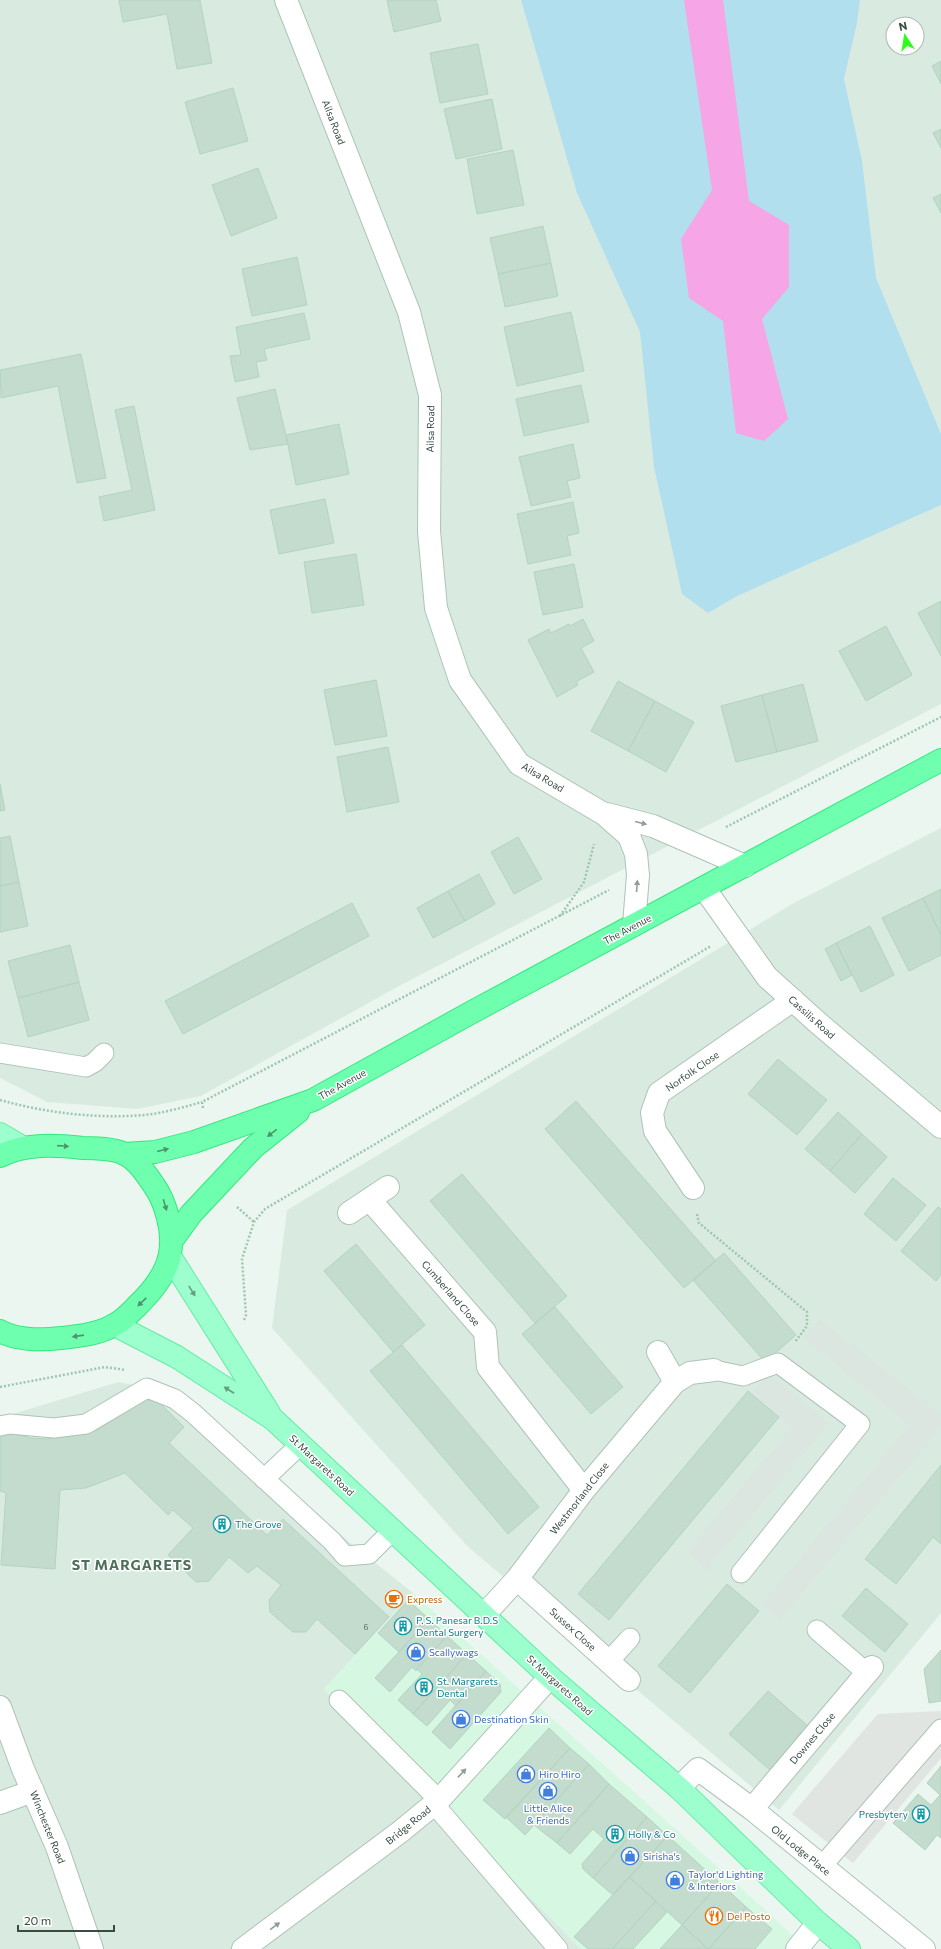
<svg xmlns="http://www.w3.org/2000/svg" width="941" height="1949" viewBox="0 0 941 1949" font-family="Commissioner,sans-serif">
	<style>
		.residential { fill: #d9ebe1; fill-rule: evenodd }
		.commercial { fill: #d6f8e3 }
		.industrial { fill: #dce6e0 }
		.green { fill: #b2dfed }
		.parking { fill: #e0e5e2 }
		.water { fill: #f6a5e6 }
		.building { fill: #c3dccd; stroke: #b2d4c0 }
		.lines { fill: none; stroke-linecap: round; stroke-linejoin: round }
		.lane-casing { stroke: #adc3b6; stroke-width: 21 }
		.street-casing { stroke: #adc3b6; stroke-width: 24 }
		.primary-casing { stroke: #64eca5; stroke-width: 24 }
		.highway-casing { stroke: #34e87e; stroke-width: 24 }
		.path { stroke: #9dc6af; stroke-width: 2.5; stroke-dasharray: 2 2; stroke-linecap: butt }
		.lane { stroke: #fff; stroke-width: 19 }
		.street { stroke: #fff; stroke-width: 22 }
		.primary { stroke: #9cffcd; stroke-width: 22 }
		.highway { stroke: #6effaf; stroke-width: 22 }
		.oneway { fill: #929d96 }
		.oneway2 { fill: #4e946c }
		.oneway3 { fill: #659d7f }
		.labels { text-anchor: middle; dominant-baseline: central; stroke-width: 3; stroke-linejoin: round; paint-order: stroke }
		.number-label { font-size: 8px; fill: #5b7063 }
		.street-label { font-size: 10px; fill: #384c40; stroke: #fff }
		.culture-label { font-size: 10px; fill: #0d838f; stroke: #fff; text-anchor: start }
		.food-label { font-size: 10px; fill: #c56008; stroke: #fff; text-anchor: start }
		.shop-label { font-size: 10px; fill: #366cbe; stroke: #fff; text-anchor: start }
		.district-label { font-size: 14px; font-weight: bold; letter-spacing: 1px; fill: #4e6f5b; stroke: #fff }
	</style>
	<rect width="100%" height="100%" fill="#ebf6f1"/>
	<!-- residential -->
	<path class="residential" d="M 0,0 L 941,0 L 941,704 L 401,985 L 201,1096 L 137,1109 L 47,1102 L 0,1078 ZM 893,24 L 917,24 L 917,48 L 893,48 Z
		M 941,828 L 941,1613 L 779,1810 L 467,1546 L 272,1328 L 287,1210 L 792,904 Z
		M 118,1382 L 158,1389 L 413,1593 L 324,1689 L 586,1949 L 0,1949 L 0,1418 Z"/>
	<!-- commercial -->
	<path class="commercial" d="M 413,1593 L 772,1916 L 807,1949 L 581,1949 L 324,1689 Z"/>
	<!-- industrial -->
	<path class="industrial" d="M 820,1319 L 941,1414 L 941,1428 L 779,1621 L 762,1604 L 909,1425 L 803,1338 Z
		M 769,1374 L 829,1423 L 707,1570 L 687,1552 L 792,1427 L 752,1392 Z"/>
	<!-- green -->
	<path class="green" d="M 521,0 L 860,0 L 857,23 L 844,79 L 862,161 L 876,278 L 941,434 L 941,505 L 737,596 L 708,613 L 682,594 L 654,467 L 640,332 L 577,193 Z"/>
	<!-- parking -->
	<path class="parking" d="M 941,1711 L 941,1758 L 853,1863 L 792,1814 L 878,1714 Z"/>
	<!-- water -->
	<path class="water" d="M 684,0 L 723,0 L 749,201 L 789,225 L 789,287 L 762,319 L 788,419 L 764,441 L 736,433 L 723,321 L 689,298 L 681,239 L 712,190 Z"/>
	<!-- building -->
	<path class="building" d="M 119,0 L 200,0 L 212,63 L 177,69 L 167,14 L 123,22 Z
		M 387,0 L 436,0 L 441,21 L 394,32 Z
		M 478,44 L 488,94 L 440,103 L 430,53 Z
		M 941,61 L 941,84 L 932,66 Z
		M 233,88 L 248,141 L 200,154 L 185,102 Z
		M 492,99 L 502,149 L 456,159 L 444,109 Z
		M 941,129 L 941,148 L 933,133 Z
		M 513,150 L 524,205 L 477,214 L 467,159 Z
		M 258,168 L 277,218 L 231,236 L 212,185 Z
		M 941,194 L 941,213 L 933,198 Z
		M 543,226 L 551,263 L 498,274 L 490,238 Z
		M 297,257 L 307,305 L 252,316 L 242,269 Z
		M 551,263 L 558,296 L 505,307 L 498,274 Z
		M 571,312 L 584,371 L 517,386 L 504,327 Z
		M 304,313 L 310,339 L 264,349 L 267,360 L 256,362 L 259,377 L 235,382 L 230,356 L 241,355 L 236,327 Z
		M 81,354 L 106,478 L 77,483 L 58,386 L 1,398 L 0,370 Z
		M 581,385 L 589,422 L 524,436 L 516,399 Z
		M 275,389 L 288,444 L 250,450 L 237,398 Z
		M 134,406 L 155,510 L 104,521 L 99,497 L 132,490 L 115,410 Z
		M 339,424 L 349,474 L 296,485 L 286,435 Z
		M 573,444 L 580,478 L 567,481 L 571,497 L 531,506 L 519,457 Z
		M 325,499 L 334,543 L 279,554 L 270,510 Z
		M 573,502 L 579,533 L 567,536 L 571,555 L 528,564 L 517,514 Z
		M 356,554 L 364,605 L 312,613 L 304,562 Z
		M 574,564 L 583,607 L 543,615 L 534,572 Z
		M 941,601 L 941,656 L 918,613 Z
		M 583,619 L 594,641 L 581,648 L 594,672 L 576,682 L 578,685 L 557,697 L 528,640 L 549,629 L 551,633 L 569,624 L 570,626 Z
		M 886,626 L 912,675 L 866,701 L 839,651 Z
		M 376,680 L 387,736 L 335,745 L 324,690 Z
		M 618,681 L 655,701 L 628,751 L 591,731 Z
		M 803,684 L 818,741 L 777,752 L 762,695 Z
		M 762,695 L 777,752 L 736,762 L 721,706 Z
		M 655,701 L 694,722 L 666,772 L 628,751 Z
		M 388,747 L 399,802 L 347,812 L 337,757 Z
		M 0,784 L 5,810 L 0,811 Z
		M 10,836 L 19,882 L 0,886 L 0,838 Z
		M 518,837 L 542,879 L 514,894 L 491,852 Z
		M 479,874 L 495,904 L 465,921 L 448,891 Z
		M 19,882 L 28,926 L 0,932 L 0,886 Z
		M 941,889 L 941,935 L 923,898 Z
		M 448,891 L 465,921 L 433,938 L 417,908 Z
		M 923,898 L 941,935 L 941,955 L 909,971 L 882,918 Z
		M 352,903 L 369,936 L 183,1034 L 165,1001 Z
		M 870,926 L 894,975 L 861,992 L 836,943 Z
		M 836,943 L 852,975 L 841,981 L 825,949 Z
		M 70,945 L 79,982 L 18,998 L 8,961 Z
		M 79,982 L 89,1020 L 28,1037 L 18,998 Z
		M 778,1059 L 827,1100 L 797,1135 L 748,1094 Z
		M 576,1101 L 716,1261 L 684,1288 L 545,1129 Z
		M 838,1112 L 862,1134 L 830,1171 L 805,1149 Z
		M 862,1134 L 887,1157 L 855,1193 L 830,1171 Z
		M 462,1174 L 567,1296 L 535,1323 L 430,1201 Z
		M 893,1178 L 926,1205 L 896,1241 L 864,1214 Z
		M 938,1207 L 941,1209 L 941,1275 L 936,1281 L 901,1251 Z
		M 356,1244 L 425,1325 L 393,1352 L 324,1271 Z
		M 724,1253 L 796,1335 L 765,1362 L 693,1280 Z
		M 555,1307 L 623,1387 L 591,1414 L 522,1334 Z
		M 402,1345 L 539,1507 L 508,1534 L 370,1371 Z
		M 748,1391 L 779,1417 L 609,1620 L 578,1594 Z
		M 141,1399 L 158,1401 L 184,1427 L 169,1443 L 267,1535 L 283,1519 L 389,1617 L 355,1654 L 317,1619 L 306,1632 L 293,1632 L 270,1612 L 269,1600 L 281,1585 L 257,1566 L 248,1573 L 229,1557 L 209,1581 L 196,1582 L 168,1555 L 193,1528 L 173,1510 L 168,1515 L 125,1473 L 86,1488 L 60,1490 L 55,1569 L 1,1565 L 6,1493 L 0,1491 L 0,1434 L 5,1431 L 31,1438 L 47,1439 L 82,1434 L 97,1430 L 113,1420 Z
		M 941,1465 L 941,1544 L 933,1537 L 896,1584 L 865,1559 Z
		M 727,1584 L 759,1611 L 690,1693 L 658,1666 Z
		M 866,1588 L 908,1624 L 885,1652 L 842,1616 Z
		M 408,1600 L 429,1619 L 399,1652 L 378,1633 Z
		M 429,1619 L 447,1636 L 417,1669 L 416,1671 L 412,1667 L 390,1692 L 375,1678 Z
		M 447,1636 L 467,1654 L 413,1714 L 398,1700 L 422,1674 L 417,1669 Z
		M 941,1650 L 941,1701 L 929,1703 L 924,1669 Z
		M 467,1654 L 486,1671 L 456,1706 L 450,1700 L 427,1726 L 413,1714 Z
		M 486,1671 L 500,1684 L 501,1692 L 450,1749 L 432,1732 Z
		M 768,1691 L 808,1726 L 770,1770 L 729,1734 Z
		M 549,1728 L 570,1748 L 505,1819 L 483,1800 Z
		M 570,1748 L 589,1764 L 525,1835 L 506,1817 Z
		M 589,1764 L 609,1784 L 557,1843 L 534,1825 Z
		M 941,1766 L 941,1838 L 937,1835 L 925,1850 L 893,1823 L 918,1794 L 931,1805 L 940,1795 L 927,1783 Z
		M 609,1784 L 647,1817 L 593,1878 L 583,1869 L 582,1864 L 604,1839 L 593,1829 L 570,1854 L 557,1843 Z
		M 647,1817 L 668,1836 L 613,1895 L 593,1878 Z
		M 668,1836 L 720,1883 L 682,1925 L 629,1877 Z
		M 629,1877 L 656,1901 L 612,1949 L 588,1949 L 574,1937 Z
		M 720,1883 L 746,1907 L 708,1949 L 682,1925 Z
		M 656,1901 L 667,1912 L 633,1949 L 612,1949 Z
		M 746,1907 L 772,1929 L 755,1949 L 709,1949 Z
		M 682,1925 L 708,1949 L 660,1949 Z"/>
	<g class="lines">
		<defs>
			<path id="lane" d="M 0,1053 L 86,1067 L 95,1062 L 104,1053
				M 714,1370 L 743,1376 L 778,1363 L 860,1424 L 741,1573
				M 0,1426 L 10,1424 L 54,1428 L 86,1424 L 147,1388 L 175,1399 L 193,1413 L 332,1541 L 345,1556 L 369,1554 L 393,1530
				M 264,1479 L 300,1445
				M 817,1630 L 867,1673
				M 609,1661 L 630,1638
				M 339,1700 L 439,1800
				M 434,1804 L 558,1949
				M 822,1866 L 941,1729"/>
			<path id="street" d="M 286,0 L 409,312 L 430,395 L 429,531 L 436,608 L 460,680 L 519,764 L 604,814 L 629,836 L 636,854 L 638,875 L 634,925
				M 607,814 L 653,826 L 745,866
				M 704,888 L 767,977 L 817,1022 L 941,1127
				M 693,1188 L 655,1131 L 652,1113 L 659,1093 L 793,1000
				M 370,1200 L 485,1332 L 488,1367 L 584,1490
				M 349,1213 L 388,1187
				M 675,1382 L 690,1373 L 714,1370
				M 517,1579 L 629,1680
				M 484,1615 L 517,1579 L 584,1490 L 675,1382 L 658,1352
				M 0,1707 L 23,1769 L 57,1847 L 92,1949
				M 679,1788 L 698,1769 L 752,1809 L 924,1949
				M 0,1803 L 33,1791
				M 752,1809 L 872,1667
				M 243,1949 L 400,1832 L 439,1800 L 550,1677
				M 797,1949 L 818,1923"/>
			<path id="primary" d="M 0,1134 L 24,1148
				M 171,1258 L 269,1413
				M 115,1325 L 177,1357 L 273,1419 L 550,1677 L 679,1788 L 818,1923 L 849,1949"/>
			<path id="highway" d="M 124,1154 L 155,1152 L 194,1142 L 313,1100 L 474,1011 L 941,760
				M 0,1156 C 25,1143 56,1145 83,1148 C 94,1148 116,1149 125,1154 C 138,1161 147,1175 155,1187 C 162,1197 165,1206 168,1218 C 178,1255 164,1280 137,1306 C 131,1312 123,1321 114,1325 C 99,1334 80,1336 62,1338 C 41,1340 19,1341 0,1331
				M 173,1239 L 191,1214 L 253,1148 L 298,1112"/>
		</defs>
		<!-- lane casing -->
		<use href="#lane" class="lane-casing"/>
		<!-- street casing -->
		<use href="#street" class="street-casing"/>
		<!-- primary casing -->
		<use href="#primary" class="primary-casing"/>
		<!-- highway casing -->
		<use href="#highway" class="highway-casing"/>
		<!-- path -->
		<path class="path" d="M 726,827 L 941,717
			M 560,916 L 584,882 L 594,844
			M 0,1100 C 46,1113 98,1119 145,1115 C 164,1113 184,1107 202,1102
			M 203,1108 L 202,1102 L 609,890
			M 237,1207 L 254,1222
			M 697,1214 L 699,1223 L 807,1312 L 807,1326 L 795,1342
			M 244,1320 L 246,1315 L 242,1259 L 254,1222 L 265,1209 L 711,946
			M 0,1387 L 105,1367 L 126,1370"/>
		<!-- lane -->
		<use href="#lane" class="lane"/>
		<!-- street -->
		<use href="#street" class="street"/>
		<!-- primary -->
		<use href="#primary" class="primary"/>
		<!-- highway -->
		<use href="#highway" class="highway"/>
	</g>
	<!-- one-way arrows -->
	<defs><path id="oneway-solid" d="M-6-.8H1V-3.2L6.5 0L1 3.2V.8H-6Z"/></defs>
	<g class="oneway">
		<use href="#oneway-solid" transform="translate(641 823) rotate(14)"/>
		<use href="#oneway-solid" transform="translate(637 886) rotate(-86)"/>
		<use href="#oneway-solid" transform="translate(462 1773) rotate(-47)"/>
		<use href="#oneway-solid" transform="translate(275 1926) rotate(-36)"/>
	</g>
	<g class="oneway2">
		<use href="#oneway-solid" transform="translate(272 1133) rotate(142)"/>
		<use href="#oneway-solid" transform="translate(63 1146) rotate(4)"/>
		<use href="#oneway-solid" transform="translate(163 1150) rotate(-14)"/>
		<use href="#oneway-solid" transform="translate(165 1205) rotate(74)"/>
		<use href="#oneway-solid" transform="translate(142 1302) rotate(136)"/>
		<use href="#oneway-solid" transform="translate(78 1336) rotate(172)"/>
	</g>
	<g class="oneway3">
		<use href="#oneway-solid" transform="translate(192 1291) rotate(58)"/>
		<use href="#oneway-solid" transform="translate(229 1390) rotate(-147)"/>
	</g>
	<!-- icons -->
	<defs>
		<symbol id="building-ring" viewBox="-11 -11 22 22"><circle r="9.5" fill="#fff" stroke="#0f9aa8" stroke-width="1.5"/><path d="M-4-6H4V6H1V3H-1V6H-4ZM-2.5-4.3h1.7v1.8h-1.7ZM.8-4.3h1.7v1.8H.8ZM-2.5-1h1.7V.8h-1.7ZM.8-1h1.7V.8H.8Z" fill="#0f9aa8"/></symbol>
		<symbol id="cafe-ring" viewBox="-11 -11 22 22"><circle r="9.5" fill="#fff" stroke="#e8710a" stroke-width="1.5"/><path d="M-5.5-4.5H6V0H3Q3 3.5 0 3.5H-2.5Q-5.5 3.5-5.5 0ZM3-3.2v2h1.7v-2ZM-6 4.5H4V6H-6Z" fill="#e8710a"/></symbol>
		<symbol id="shop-ring" viewBox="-11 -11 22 22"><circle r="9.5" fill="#fff" stroke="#3f7fe0" stroke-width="1.5"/><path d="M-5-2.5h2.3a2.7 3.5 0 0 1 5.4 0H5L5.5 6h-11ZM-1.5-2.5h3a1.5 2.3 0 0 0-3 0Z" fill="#3f7fe0"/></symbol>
		<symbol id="restaurant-ring" viewBox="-11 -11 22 22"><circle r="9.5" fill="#fff" stroke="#e8710a" stroke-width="1.5"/><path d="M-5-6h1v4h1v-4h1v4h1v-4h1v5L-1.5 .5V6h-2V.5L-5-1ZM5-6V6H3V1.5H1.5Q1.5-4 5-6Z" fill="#e8710a"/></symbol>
	</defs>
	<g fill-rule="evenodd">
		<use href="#building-ring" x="212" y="1514" width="20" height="20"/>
		<use href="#cafe-ring" x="384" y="1589" width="20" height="20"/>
		<use href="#building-ring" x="393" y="1616" width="20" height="20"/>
		<use href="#shop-ring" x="406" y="1642" width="20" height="20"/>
		<use href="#building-ring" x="414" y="1677" width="20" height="20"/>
		<use href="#shop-ring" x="451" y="1709" width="20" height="20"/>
		<use href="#shop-ring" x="516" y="1764" width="20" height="20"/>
		<use href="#shop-ring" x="538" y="1781" width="20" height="20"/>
		<use href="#building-ring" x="911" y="1804" width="20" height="20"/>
		<use href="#building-ring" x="605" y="1824" width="20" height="20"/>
		<use href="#shop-ring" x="620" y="1846" width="20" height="20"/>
		<use href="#shop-ring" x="665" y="1870" width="20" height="20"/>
		<use href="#restaurant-ring" x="704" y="1906" width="20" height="20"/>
	</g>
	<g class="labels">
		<!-- number labels -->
		<g class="number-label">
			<text x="366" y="1627">6</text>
		</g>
		<!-- street labels -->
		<g class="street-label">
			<text transform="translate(334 122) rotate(69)">Ailsa Road</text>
			<text transform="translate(430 429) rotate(-89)">Ailsa Road</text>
			<text transform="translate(543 777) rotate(31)">Ailsa Road</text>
			<text transform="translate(627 929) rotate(-28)">The Avenue</text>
			<text transform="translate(812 1017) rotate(42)">Cassilis Road</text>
			<text transform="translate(692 1071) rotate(-35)">Norfolk Close</text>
			<text transform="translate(342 1084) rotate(-29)">The Avenue</text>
			<text transform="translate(451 1293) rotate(49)">Cumberland Close</text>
			<text transform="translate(322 1465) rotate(43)">St Margarets Road</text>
			<text transform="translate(579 1498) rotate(-52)">Westmorland Close</text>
			<text transform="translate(573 1629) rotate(42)">Sussex Close</text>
			<text transform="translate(560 1685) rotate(42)">St Margarets Road</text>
			<text transform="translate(812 1738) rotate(-50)">Downes Close</text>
			<text transform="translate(408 1825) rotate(-39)">Bridge Road</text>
			<text transform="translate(48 1827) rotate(68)">Winchester Road</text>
			<text transform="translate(801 1850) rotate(39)">Old Lodge Place</text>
		</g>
		<!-- culture labels -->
		<g class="culture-label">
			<text x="235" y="1524">The Grove</text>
			<text x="416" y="1620">P. S. Panesar B.D.S<tspan x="416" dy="12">Dental Surgery</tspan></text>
			<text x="437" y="1681">St. Margarets<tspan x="437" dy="12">Dental</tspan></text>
			<text x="908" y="1814" text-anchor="end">Presbytery</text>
			<text x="628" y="1834">Holly &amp; Co</text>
		</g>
		<!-- food labels -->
		<g class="food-label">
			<text x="407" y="1599">Express</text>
			<text x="727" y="1916">Del Posto</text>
		</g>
		<!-- shop labels -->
		<g class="shop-label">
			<text x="429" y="1652">Scallywags</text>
			<text x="474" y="1719">Destination Skin</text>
			<text x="539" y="1774">Hiro Hiro</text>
			<text x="548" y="1808" text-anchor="middle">Little Alice<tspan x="548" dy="12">&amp; Friends</tspan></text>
			<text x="643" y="1856">Sirisha's</text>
			<text x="688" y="1874">Taylor'd Lighting<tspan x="688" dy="12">&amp; Interiors</tspan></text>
		</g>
		<!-- district labels -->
		<g class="district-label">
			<text x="132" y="1564">ST MARGARETS</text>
		</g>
	</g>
	<!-- north arrow -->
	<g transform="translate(905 36) rotate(348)"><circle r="19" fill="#ffffff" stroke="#afb7b3"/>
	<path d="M0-3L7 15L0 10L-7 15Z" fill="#29ff1a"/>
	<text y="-6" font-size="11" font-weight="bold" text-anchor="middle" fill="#384c40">N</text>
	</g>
	<!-- scale -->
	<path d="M18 1925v6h96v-6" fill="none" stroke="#384c40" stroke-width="2"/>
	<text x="24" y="1925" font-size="12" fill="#384c40" stroke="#ffffff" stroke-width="3" paint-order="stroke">20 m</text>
</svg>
